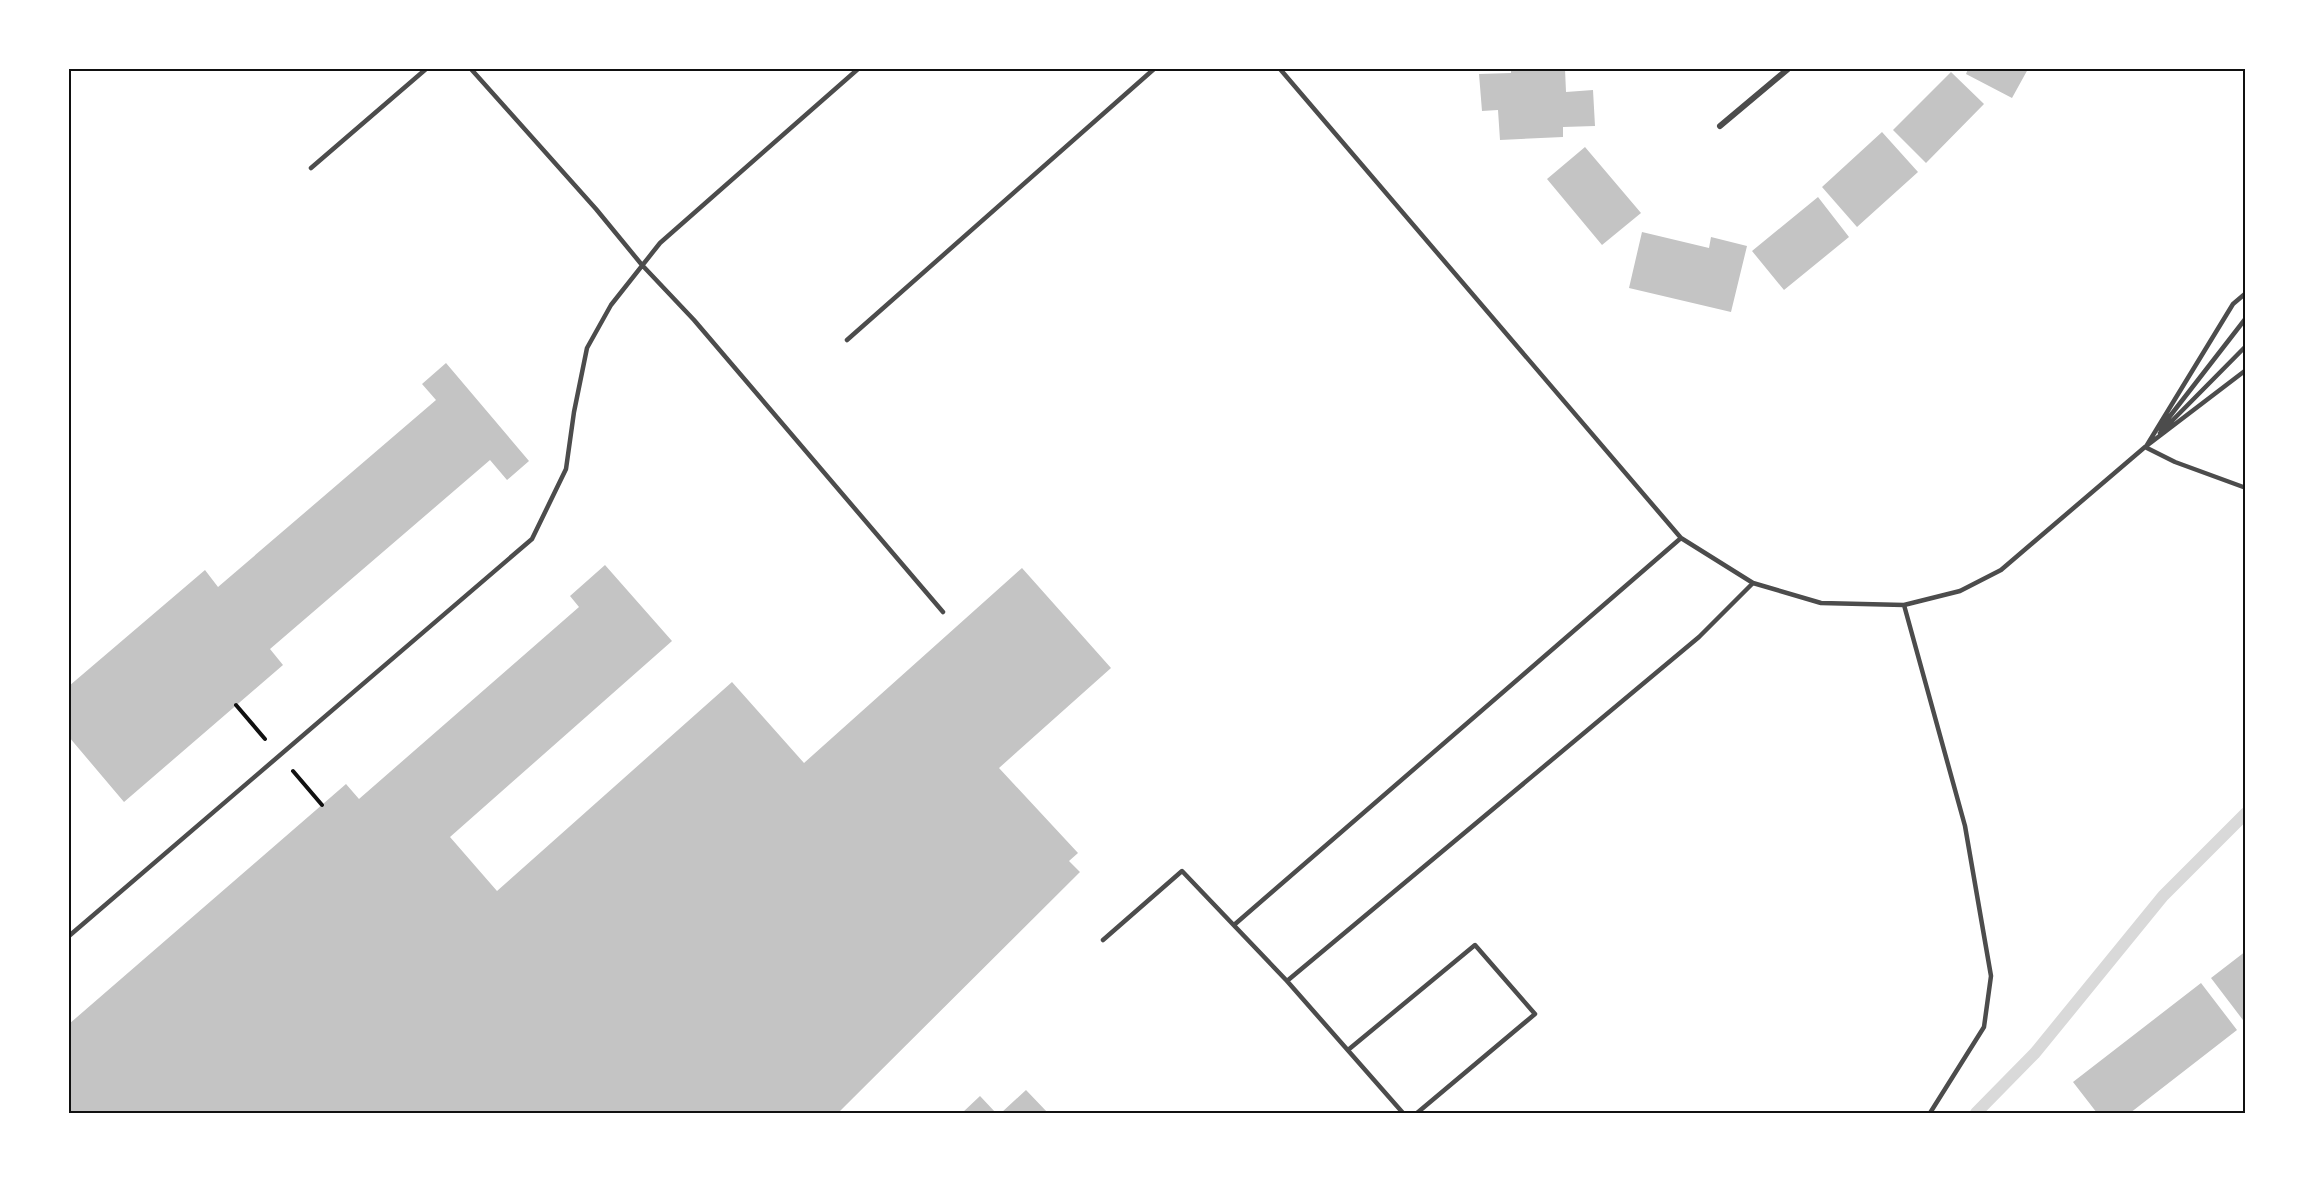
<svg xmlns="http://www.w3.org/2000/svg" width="2315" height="1182" viewBox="0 0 2315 1182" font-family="Lato,sans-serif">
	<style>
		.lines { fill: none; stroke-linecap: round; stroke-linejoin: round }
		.stream { stroke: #d9d9d9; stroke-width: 12 }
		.building { fill: #c4c4c4 }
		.path { stroke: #111; stroke-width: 4 }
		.service { stroke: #4c4c4c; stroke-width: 4.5 }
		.minor { stroke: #4c4c4c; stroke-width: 6 }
		.neatline { fill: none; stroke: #111; stroke-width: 2 }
	</style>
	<rect width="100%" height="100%" fill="#fff"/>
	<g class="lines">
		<!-- stream -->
		<path class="stream" d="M 1976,1113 L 2035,1053 L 2163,896 L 2246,813"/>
	</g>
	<!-- building -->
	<path class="building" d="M 1511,69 L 1565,69 L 1566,92 L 1593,90 L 1595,126 L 1563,127 L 1563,137 L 1500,140 L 1498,110 L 1482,111 L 1479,74 L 1511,73 Z
		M 1968,69 L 2028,69 L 2012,98 L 1966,74 Z
		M 1951,72 L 1984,104 L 1926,163 L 1893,130 Z
		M 1882,132 L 1918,172 L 1857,227 L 1822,187 Z
		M 1585,147 L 1641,213 L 1602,245 L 1547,179 Z
		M 1818,197 L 1849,237 L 1784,290 L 1752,251 Z
		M 1642,232 L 1709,248 L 1711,237 L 1747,246 L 1731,312 L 1629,288 Z
		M 446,363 L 529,461 L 507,480 L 490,460 L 270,649 L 283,665 L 124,802 L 69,737 L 69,686 L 205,570 L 218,587 L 436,400 L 422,384 Z
		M 605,565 L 672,641 L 450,837 L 497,891 L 732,682 L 804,763 L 1022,568 L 1111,668 L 999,768 L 1078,853 L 1069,861 L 1080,872 L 838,1113 L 69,1113 L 69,1024 L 346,784 L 359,799 L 579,607 L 570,596 Z
		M 2246,951 L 2246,1024 L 2211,978 Z
		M 2201,983 L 2237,1030 L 2130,1113 L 2097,1113 L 2073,1082 Z
		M 1026,1090 L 1048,1113 L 1001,1113 Z
		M 980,1096 L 996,1113 L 962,1113 Z"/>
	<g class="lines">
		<!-- path -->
		<path class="path" d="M 236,705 L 265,739
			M 293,771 L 322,805"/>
		<!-- service -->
		<path class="service" d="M 471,69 L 596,209 L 642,265 L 694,320 L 943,612
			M 1280,69 L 1681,538 L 1753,583 L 1821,603 L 1904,605 L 1960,591 L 2001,570 L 2145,447 L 2246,370
			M 311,168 L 426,69
			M 847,340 L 1154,69
			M 2160,429 L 2246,318
			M 2160,433 L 2246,346
			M 2147,445 L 2233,304 L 2246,293
			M 2145,447 L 2175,462 L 2246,488
			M 1904,605 L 1965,826 L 1991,976 L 1984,1027 L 1930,1113
			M 1234,925 L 1681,538
			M 69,936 L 532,539 L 566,469 L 574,412 L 587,348 L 611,305 L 660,243 L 858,69
			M 1103,940 L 1182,871 L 1287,981 L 1403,1113
			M 1287,981 L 1699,637 L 1753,583
			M 1348,1050 L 1475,945 L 1535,1014 L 1417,1113"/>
		<!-- minor -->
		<path class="minor" d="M 1720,126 L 1788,69"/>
	</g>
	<!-- border -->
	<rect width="2315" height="1182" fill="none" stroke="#ffffff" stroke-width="141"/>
	<rect x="70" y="70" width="2174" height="1042" class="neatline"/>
</svg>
